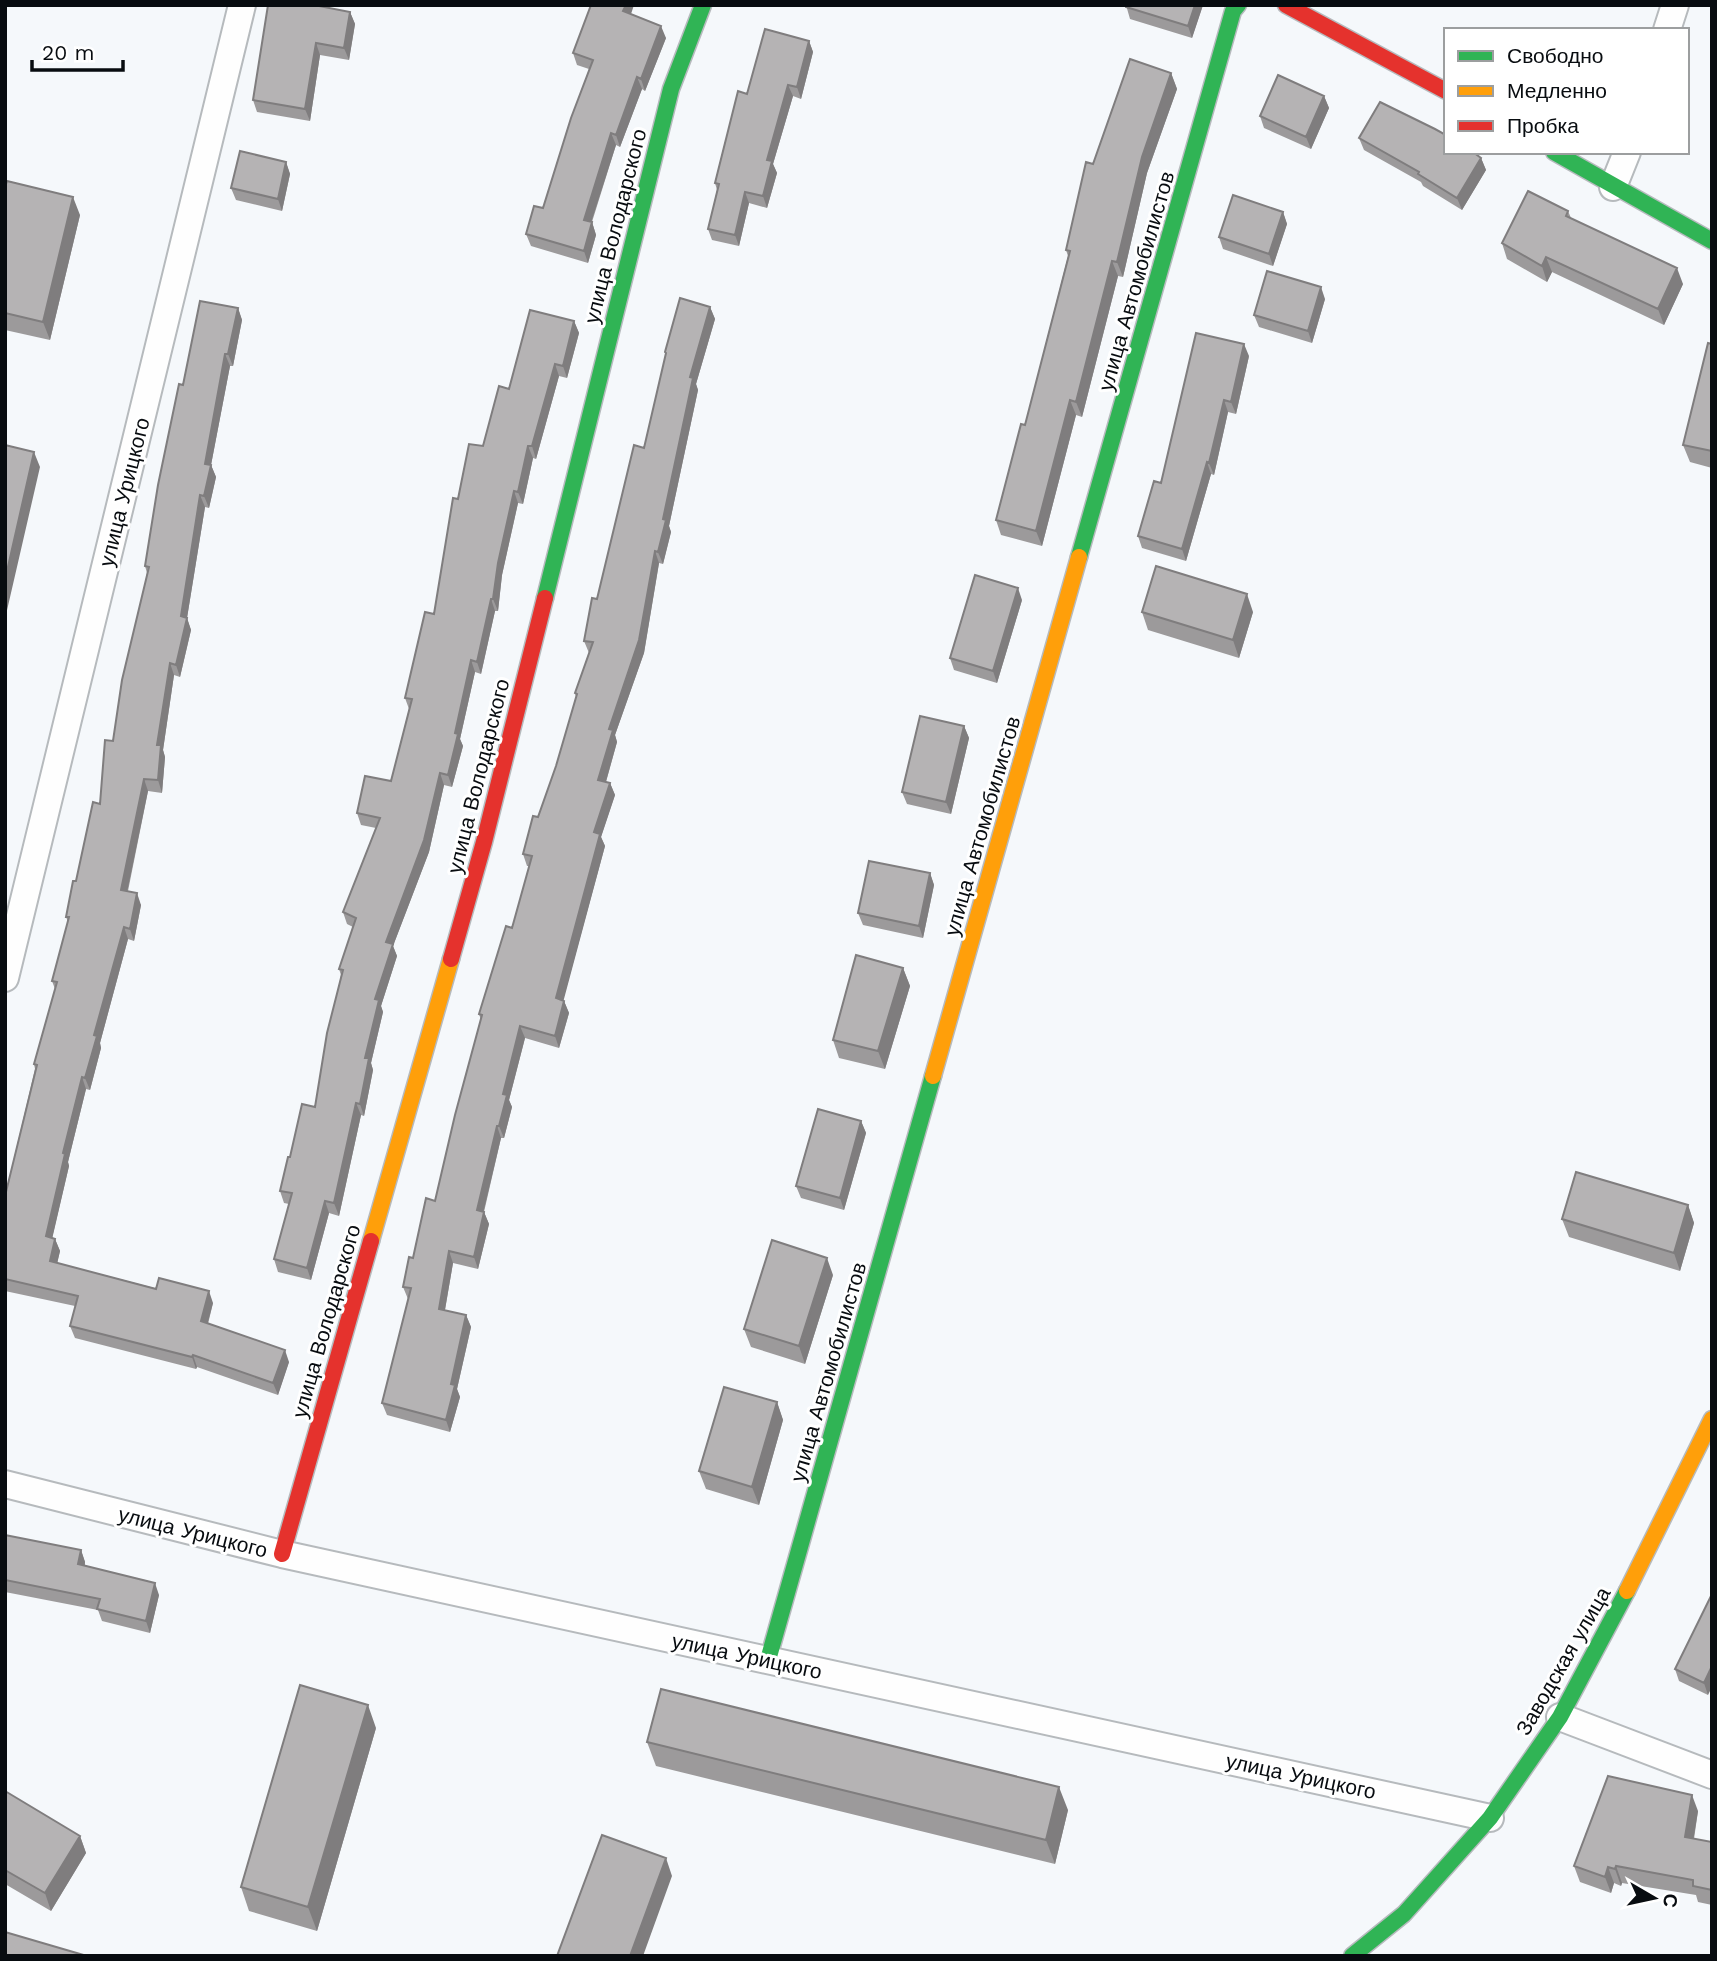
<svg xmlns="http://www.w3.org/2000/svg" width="1717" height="1961" viewBox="0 0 1717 1961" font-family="'Work Sans',sans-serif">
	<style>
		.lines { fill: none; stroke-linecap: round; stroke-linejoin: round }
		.street-casing { stroke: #b6babd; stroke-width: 30 }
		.fast-casing { stroke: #b6babd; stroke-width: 19 }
		.slow-casing { stroke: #b6babd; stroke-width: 19 }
		.jam-casing { stroke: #b6babd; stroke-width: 19 }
		.street { stroke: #fefefe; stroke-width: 26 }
		.fast { stroke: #30b455; stroke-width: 16 }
		.slow { stroke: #ff9f0a; stroke-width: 16 }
		.jam { stroke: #e5322d; stroke-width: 16 }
		.wall { fill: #9c9a9b }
		.shaded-wall { fill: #7f7d7e }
		.building { fill: #b5b3b4; stroke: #7f7d7e; stroke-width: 2 }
		.labels { text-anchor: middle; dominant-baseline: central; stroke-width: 6; stroke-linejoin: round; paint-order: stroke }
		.street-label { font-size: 21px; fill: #080c10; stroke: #fff }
	</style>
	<rect width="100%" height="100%" fill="#f5f8fb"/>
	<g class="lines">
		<defs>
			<path id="street" d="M 1667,30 L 1675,5
				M 1613,187 L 1627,152
				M 5,978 L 242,5
				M 5,1484 L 282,1554 L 1490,1818
				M 1560,1717 L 1712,1775"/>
			<path id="fast" d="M 1554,152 L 1712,241
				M 1079,557 L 1233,11 L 1238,5
				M 545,598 L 671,89 L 703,5
				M 768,1660 L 933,1076
				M 1352,1956 L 1404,1914 L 1490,1818 L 1560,1717 L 1627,1591"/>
			<path id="slow" d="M 933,1076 L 1079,557
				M 371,1241 L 451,959
				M 1627,1591 L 1712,1419"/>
			<path id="jam" d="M 1286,5 L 1446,91
				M 451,959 L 484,842 L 545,598
				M 282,1554 L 371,1241"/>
		</defs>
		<!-- street casing -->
		<use href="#street" class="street-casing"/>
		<!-- fast casing -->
		<use href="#fast" class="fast-casing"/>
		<!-- slow casing -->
		<use href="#slow" class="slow-casing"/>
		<!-- jam casing -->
		<use href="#jam" class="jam-casing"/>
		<!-- street -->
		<use href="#street" class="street"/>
		<!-- fast -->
		<use href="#fast" class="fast"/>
		<!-- slow -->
		<use href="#slow" class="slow"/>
		<!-- jam -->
		<use href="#jam" class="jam"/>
	</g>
	<!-- wall -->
	<path class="wall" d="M 268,5 L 322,5 L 321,7 L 350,12 L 355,24 L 349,60 L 320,55 L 310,121 L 257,112 L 253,100 Z
		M 1126,5 L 1203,5 L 1192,38 L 1130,19 Z
		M 631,14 L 666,38 L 645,91 L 642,89 L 620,147 L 616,145 L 592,222 L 596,235 L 588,263 L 531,246 L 526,234 L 543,208 L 589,69 L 577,65 L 573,53 Z
		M 809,41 L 813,52 L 801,99 L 793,96 L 773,164 L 777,173 L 767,208 L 749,203 L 739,246 L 712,240 L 708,229 L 717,190 L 715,183 Z
		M 1171,73 L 1177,89 L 1147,173 L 1123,277 L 1118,276 L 1082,417 L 1076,415 L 1042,546 L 1001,535 L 996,520 L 1025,425 L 1068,256 L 1066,250 L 1093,164 Z
		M 1324,96 L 1329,108 L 1311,149 L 1264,128 L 1260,116 Z
		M 1359,138 L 1481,158 L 1486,170 L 1462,210 L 1423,186 L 1421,182 L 1364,150 Z
		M 286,162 L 290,174 L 282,211 L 236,200 L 231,188 Z
		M 5,187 L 80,215 L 50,340 L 5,330 Z
		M 1568,211 L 1571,218 L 1683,284 L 1664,325 L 1552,272 L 1547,282 L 1507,259 L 1502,243 Z
		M 1283,212 L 1287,224 L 1273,266 L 1223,249 L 1219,237 Z
		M 1325,299 L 1312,343 L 1259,327 L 1254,315 Z
		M 710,307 L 715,319 L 696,384 L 698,390 L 669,526 L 671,532 L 663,564 L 659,563 L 644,653 L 615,735 L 617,742 L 606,782 L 610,783 L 615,795 L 601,837 L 605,846 L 563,1000 L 564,1001 L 569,1013 L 559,1048 L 525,1038 L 509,1100 L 512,1107 L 504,1138 L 501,1138 L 484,1212 L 489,1224 L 478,1269 L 453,1263 L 445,1310 L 466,1315 L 471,1327 L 457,1389 L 460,1397 L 450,1432 L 387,1415 L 382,1403 L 408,1299 L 403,1287 L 413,1258 L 435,1201 L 481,1020 L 479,1014 L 512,928 L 529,866 L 527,866 L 523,854 L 538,817 L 556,766 L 576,697 L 575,693 L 589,653 L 584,641 L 644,448 L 666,355 L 665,352 Z
		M 238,308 L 242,320 L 233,366 L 230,366 L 211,465 L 216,477 L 209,508 L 205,507 L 187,618 L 191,630 L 180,677 L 174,675 L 163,750 L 165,757 L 162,793 L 148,791 L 128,891 L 141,905 L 134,941 L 128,939 L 100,1043 L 101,1048 L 90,1090 L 86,1089 L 68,1162 L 69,1166 L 52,1238 L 55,1239 L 60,1251 L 57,1263 L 213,1303 L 208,1324 L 289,1362 L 278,1395 L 197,1367 L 196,1369 L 75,1338 L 70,1326 L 75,1306 L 5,1291 L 5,1196 L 35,1069 L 34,1064 L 55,989 L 52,981 L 68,922 L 66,917 L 100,804 L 147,573 L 145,566 L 183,385 Z
		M 574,321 L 579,333 L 567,378 L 559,376 L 536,459 L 533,458 L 523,504 L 518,503 L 502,575 L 498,611 L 495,611 L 481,674 L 475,672 L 460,739 L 463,746 L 452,787 L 444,785 L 429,852 L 393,946 L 397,956 L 381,1006 L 383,1012 L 371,1063 L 373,1070 L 364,1116 L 361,1115 L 339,1216 L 329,1213 L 311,1280 L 278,1272 L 274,1259 L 289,1204 L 284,1203 L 280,1191 L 290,1157 L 315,1107 L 341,975 L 339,969 L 353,927 L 347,924 L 343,912 L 376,828 L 361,825 L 357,813 L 391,781 L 409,709 L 405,698 L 434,614 L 458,499 L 509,389 Z
		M 1712,344 L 1712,468 L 1690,462 L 1683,445 Z
		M 1249,356 L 1236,414 L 1228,412 L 1214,475 L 1211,474 L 1186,561 L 1142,548 L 1138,536 L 1161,483 Z
		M 1022,600 L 997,683 L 954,670 L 950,658 Z
		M 1142,612 L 1253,612 L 1239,658 L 1148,630 Z
		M 964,726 L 969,738 L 951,814 L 907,804 L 902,792 Z
		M 930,873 L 934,885 L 923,938 L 863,925 L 858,913 Z
		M 903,968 L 910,986 L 885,1069 L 839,1058 L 833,1040 Z
		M 861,1121 L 866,1133 L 844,1210 L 801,1198 L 796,1186 Z
		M 1688,1205 L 1694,1223 L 1680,1271 L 1569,1237 L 1562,1219 Z
		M 833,1275 L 805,1364 L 751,1347 L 744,1329 Z
		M 777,1402 L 783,1420 L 759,1505 L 706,1489 L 699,1471 Z
		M 5,1535 L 81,1550 L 85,1562 L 85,1565 L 159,1595 L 150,1633 L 102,1621 L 98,1610 L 5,1592 Z
		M 1712,1594 L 1708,1695 L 1679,1681 L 1675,1669 Z
		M 376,1728 L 317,1931 L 249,1911 L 241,1887 Z
		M 647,1742 L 1068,1810 L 1055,1864 L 656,1766 Z
		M 5,1791 L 80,1836 L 86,1853 L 51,1911 L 5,1884 Z
		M 1698,1811 L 1694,1839 L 1712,1842 L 1712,1905 L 1698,1902 L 1696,1895 L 1622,1883 L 1621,1886 L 1614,1883 L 1611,1893 L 1580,1882 L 1574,1866 Z"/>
	<!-- shaded-wall -->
	<path class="shaded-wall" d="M 626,5 L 634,5 L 628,23 L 623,11 Z
		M 1195,5 L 1203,5 L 1192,38 L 1188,26 Z
		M 350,12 L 355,24 L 349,60 L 344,48 Z
		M 661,26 L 666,38 L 645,91 L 641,79 Z
		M 809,41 L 813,52 L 801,99 L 797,87 Z
		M 316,43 L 320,55 L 310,121 L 305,109 Z
		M 1171,73 L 1177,89 L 1147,173 L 1123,277 L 1117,262 L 1142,157 Z
		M 637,77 L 642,89 L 620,147 L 616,135 Z
		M 788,85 L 793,96 L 773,164 L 777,173 L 767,208 L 763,196 L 767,160 Z
		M 1324,96 L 1329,108 L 1311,149 L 1306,137 Z
		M 611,133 L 616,145 L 588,232 L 584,220 Z
		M 1481,158 L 1486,170 L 1462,210 L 1457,198 Z
		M 286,162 L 290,174 L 282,211 L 278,199 Z
		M 745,192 L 749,203 L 739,246 L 735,235 Z
		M 73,197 L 80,215 L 50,340 L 43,322 Z
		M 1283,212 L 1287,224 L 1273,266 L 1269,254 Z
		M 592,222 L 596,235 L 588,263 L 584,251 Z
		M 1546,257 L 1552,272 L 1547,282 L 1542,266 Z
		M 1112,261 L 1118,276 L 1082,417 L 1076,402 Z
		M 1677,268 L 1683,284 L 1664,325 L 1658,309 Z
		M 1321,287 L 1325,299 L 1312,343 L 1308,331 Z
		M 710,307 L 715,319 L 696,384 L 698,390 L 669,526 L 671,532 L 663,564 L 658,552 L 663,519 L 690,377 Z
		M 238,308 L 242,320 L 233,366 L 228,354 Z
		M 574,321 L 579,333 L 567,378 L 563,366 Z
		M 1244,344 L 1249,356 L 1236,414 L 1231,402 Z
		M 225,354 L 230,366 L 211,465 L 216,477 L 209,508 L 204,496 L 205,464 Z
		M 555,364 L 559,376 L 536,459 L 532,446 Z
		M 1070,400 L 1076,415 L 1042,546 L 1036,531 Z
		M 1224,400 L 1228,412 L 1214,475 L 1209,463 Z
		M 528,446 L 533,458 L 523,504 L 518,492 Z
		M 34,452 L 40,467 L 5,619 L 5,580 Z
		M 1207,462 L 1211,474 L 1186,561 L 1182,549 Z
		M 514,491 L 518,503 L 502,575 L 498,611 L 493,599 L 498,563 Z
		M 200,495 L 205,507 L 187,618 L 191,630 L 180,677 L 176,665 L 181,616 Z
		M 655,551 L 659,563 L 644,653 L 615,735 L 617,742 L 603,792 L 598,780 L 609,729 Z
		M 1018,588 L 1022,600 L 997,683 L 993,671 Z
		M 1247,594 L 1253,612 L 1239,658 L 1233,640 Z
		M 491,599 L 495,611 L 481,674 L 477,662 Z
		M 471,660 L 475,672 L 460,739 L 463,746 L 452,787 L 448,775 L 455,733 Z
		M 170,663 L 174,675 L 163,750 L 165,757 L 162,793 L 158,780 L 157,745 Z
		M 964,726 L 969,738 L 951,814 L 946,802 Z
		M 440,773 L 444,785 L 429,852 L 393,946 L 397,956 L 381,1006 L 383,1012 L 371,1063 L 373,1070 L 364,1116 L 360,1104 L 365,1058 L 386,942 Z
		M 144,779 L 148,791 L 125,902 L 121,890 Z
		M 610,783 L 615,795 L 601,837 L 605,846 L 561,1010 L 556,998 L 594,832 Z
		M 930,873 L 934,885 L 923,938 L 919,926 Z
		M 137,893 L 141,905 L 134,941 L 130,929 Z
		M 124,927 L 128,939 L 100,1043 L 101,1048 L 90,1090 L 85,1078 L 94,1035 Z
		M 903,968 L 910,986 L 885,1069 L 878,1051 Z
		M 564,1001 L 569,1013 L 559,1048 L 555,1036 Z
		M 520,1026 L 525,1038 L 509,1100 L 512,1107 L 504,1138 L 499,1126 L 503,1094 Z
		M 82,1077 L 86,1089 L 68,1162 L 69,1166 L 50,1248 L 46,1236 L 63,1153 Z
		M 356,1103 L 361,1115 L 339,1216 L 334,1203 Z
		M 861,1121 L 866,1133 L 844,1210 L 840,1198 Z
		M 497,1126 L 501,1138 L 481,1222 L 477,1210 Z
		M 325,1201 L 329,1213 L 311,1280 L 307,1268 Z
		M 1688,1205 L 1694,1223 L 1680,1271 L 1674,1253 Z
		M 484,1212 L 489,1224 L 478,1269 L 474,1257 Z
		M 55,1239 L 60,1251 L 55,1273 L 50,1261 Z
		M 449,1251 L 453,1263 L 443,1321 L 439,1309 Z
		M 827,1258 L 833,1275 L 805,1364 L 799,1346 Z
		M 209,1291 L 213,1303 L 205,1333 L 201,1321 Z
		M 466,1315 L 471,1327 L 457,1389 L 460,1397 L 450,1432 L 446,1420 L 451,1384 Z
		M 285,1350 L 289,1362 L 278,1395 L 273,1383 Z
		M 193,1355 L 197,1367 L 196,1369 L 192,1357 Z
		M 777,1402 L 783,1420 L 759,1505 L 752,1487 Z
		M 81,1550 L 85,1562 L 83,1576 L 78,1564 Z
		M 155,1583 L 159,1595 L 150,1633 L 146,1621 Z
		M 1712,1666 L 1712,1687 L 1708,1695 L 1704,1683 Z
		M 368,1705 L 376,1728 L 317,1931 L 308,1907 Z
		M 1059,1787 L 1068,1810 L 1055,1864 L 1046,1840 Z
		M 1692,1795 L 1698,1811 L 1691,1854 L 1685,1837 Z
		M 80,1836 L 86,1853 L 51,1911 L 45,1893 Z
		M 666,1858 L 672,1876 L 643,1956 L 630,1956 Z
		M 1616,1866 L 1622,1883 L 1621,1886 L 1615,1869 Z
		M 1608,1867 L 1614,1883 L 1611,1893 L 1605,1877 Z"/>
	<!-- building -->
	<path class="building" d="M 268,5 L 314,5 L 350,12 L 344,48 L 316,43 L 305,109 L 253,100 Z
		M 591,5 L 626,5 L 623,11 L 661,26 L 641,79 L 637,77 L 616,135 L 611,133 L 584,220 L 592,222 L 584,251 L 526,234 L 534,206 L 543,208 L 571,118 L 593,60 L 573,53 Z
		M 1126,5 L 1195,5 L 1188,26 L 1126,7 Z
		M 765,29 L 809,41 L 797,87 L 788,85 L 767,160 L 772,161 L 763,196 L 745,192 L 735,235 L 708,229 L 719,184 L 715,183 L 738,91 L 747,94 Z
		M 1130,59 L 1171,73 L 1142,157 L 1117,262 L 1112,261 L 1076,402 L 1070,400 L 1036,531 L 996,520 L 1021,424 L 1025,425 L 1070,251 L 1066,250 L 1086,162 L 1093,164 Z
		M 1278,75 L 1324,96 L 1306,137 L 1260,116 Z
		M 1380,102 L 1435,129 L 1446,135 L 1446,152 L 1473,152 L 1481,158 L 1457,198 L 1418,174 L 1419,172 L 1359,138 Z
		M 240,151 L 286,162 L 278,199 L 231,188 Z
		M 7,181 L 73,197 L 43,322 L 5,313 L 5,187 Z
		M 1528,191 L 1568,211 L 1566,216 L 1677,268 L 1658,309 L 1546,257 L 1542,266 L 1502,243 Z
		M 1233,195 L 1283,212 L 1269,254 L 1219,237 Z
		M 1267,271 L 1321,287 L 1308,331 L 1254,315 Z
		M 680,298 L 710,307 L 690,377 L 693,378 L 663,519 L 666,520 L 658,552 L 655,551 L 639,640 L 609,729 L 613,730 L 598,780 L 610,783 L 594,832 L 600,834 L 556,998 L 564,1001 L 555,1036 L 520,1026 L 503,1094 L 507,1095 L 499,1126 L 497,1126 L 477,1210 L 484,1212 L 474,1257 L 449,1251 L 439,1309 L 466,1315 L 451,1384 L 455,1385 L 446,1420 L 382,1403 L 411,1288 L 403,1287 L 409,1257 L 413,1258 L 426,1198 L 435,1201 L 455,1115 L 482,1015 L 479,1014 L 506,926 L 512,928 L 532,856 L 523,854 L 533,816 L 538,817 L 556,766 L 577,694 L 575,693 L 593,642 L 584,641 L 592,598 L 597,599 L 634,445 L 644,448 L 666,353 L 665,352 Z
		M 200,301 L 238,308 L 228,354 L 225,354 L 205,464 L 211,465 L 204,496 L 200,495 L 181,616 L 187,618 L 176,665 L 170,663 L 157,745 L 161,745 L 158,780 L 144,779 L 121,890 L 137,893 L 130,929 L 124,927 L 94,1035 L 97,1036 L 85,1078 L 82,1077 L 63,1153 L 65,1154 L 46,1236 L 55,1239 L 50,1261 L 156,1289 L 159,1278 L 209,1291 L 201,1321 L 285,1350 L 273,1383 L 193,1355 L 192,1357 L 70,1326 L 78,1296 L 5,1279 L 5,1196 L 37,1065 L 34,1064 L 57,982 L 52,981 L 69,917 L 66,917 L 73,881 L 76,881 L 93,802 L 100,804 L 105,740 L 113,741 L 122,680 L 149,567 L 145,566 L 158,485 L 179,384 L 183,385 Z
		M 530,310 L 574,321 L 563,366 L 555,364 L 532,446 L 528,446 L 518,492 L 514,491 L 498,563 L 493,599 L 491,599 L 477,662 L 471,660 L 455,733 L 458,734 L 448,775 L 440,773 L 424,840 L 386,942 L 393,944 L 375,999 L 379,1000 L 365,1058 L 369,1058 L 360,1104 L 356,1103 L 334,1203 L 325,1201 L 307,1268 L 274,1259 L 292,1193 L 280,1191 L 288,1157 L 290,1157 L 302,1104 L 315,1107 L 327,1033 L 343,970 L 339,969 L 356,918 L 343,912 L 380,818 L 357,813 L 365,776 L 391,781 L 412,699 L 405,698 L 425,612 L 434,614 L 453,498 L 458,499 L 469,444 L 483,446 L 499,386 L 509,389 Z
		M 1196,333 L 1244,344 L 1231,402 L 1224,400 L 1209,463 L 1207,462 L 1182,549 L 1138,536 L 1154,481 L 1161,483 Z
		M 1708,343 L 1712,344 L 1712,451 L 1683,445 Z
		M 5,445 L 34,452 L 5,580 Z
		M 1156,566 L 1247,594 L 1233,640 L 1142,612 Z
		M 975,575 L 1018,588 L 993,671 L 950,658 Z
		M 920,716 L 964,726 L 946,802 L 902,792 Z
		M 869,861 L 930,873 L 919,926 L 858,913 Z
		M 856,955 L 903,968 L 878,1051 L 833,1040 Z
		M 818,1109 L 861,1121 L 840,1198 L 796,1186 Z
		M 1576,1172 L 1688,1205 L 1674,1253 L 1562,1219 Z
		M 772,1240 L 827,1258 L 799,1346 L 744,1329 Z
		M 724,1387 L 777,1402 L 752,1487 L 699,1471 Z
		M 5,1535 L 81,1550 L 78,1564 L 155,1583 L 146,1621 L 97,1609 L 100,1599 L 5,1580 Z
		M 1712,1594 L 1712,1666 L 1704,1683 L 1675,1669 Z
		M 300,1685 L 368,1705 L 308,1907 L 241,1887 Z
		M 661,1689 L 1059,1787 L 1046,1840 L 647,1742 Z
		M 1608,1776 L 1692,1795 L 1685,1837 L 1712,1842 L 1712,1890 L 1693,1886 L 1693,1880 L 1616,1866 L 1615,1869 L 1608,1867 L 1605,1877 L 1574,1866 Z
		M 5,1791 L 80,1836 L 45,1893 L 5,1870 Z
		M 602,1835 L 666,1858 L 630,1956 L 557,1956 Z
		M 5,1932 L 87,1956 L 5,1956 Z"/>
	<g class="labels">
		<!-- street labels -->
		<g class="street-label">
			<text transform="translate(615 226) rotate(-76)">улица Володарского</text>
			<text transform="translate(1136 281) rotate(-74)">улица Автомобилистов</text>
			<text transform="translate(124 492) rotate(-76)">улица Урицкого</text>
			<text transform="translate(478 776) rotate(-76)">улица Володарского</text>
			<text transform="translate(982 826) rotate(-74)">улица Автомобилистов</text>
			<text transform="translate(326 1321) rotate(-74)">улица Володарского</text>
			<text transform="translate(828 1372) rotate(-74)">улица Автомобилистов</text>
			<text transform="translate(193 1532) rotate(14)">улица Урицкого</text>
			<text transform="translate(747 1656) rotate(12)">улица Урицкого</text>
			<text transform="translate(1563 1661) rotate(-60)">Заводская улица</text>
			<text transform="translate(1301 1776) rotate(12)">улица Урицкого</text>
		</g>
	</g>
	<!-- border -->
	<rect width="1717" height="1961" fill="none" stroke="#080c10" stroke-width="14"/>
	<!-- legend -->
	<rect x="1444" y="28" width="245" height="126" fill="#ffffff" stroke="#9c9e9f" stroke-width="2"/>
	<rect x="1458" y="51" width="35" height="10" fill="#30b455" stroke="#9c9e9f" stroke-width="2"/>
	<text x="1507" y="63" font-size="21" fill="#080c10">Свободно</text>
	<rect x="1458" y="86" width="35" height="10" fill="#ff9f0a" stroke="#9c9e9f" stroke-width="2"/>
	<text x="1507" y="98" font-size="21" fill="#080c10">Медленно</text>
	<rect x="1458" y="121" width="35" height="10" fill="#e5322d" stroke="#9c9e9f" stroke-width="2"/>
	<text x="1507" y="133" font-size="21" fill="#080c10">Пробка</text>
	<!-- north arrow -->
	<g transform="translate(1654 1898) rotate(99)" stroke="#ffffff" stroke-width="5" paint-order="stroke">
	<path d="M0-5L12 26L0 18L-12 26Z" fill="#080c10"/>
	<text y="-10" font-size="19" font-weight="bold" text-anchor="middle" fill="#080c10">С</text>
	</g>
	<!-- scale -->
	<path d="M32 60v10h91v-10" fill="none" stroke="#080c10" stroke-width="3.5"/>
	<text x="42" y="60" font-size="21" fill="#080c10" stroke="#ffffff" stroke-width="5" paint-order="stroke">20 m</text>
</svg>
